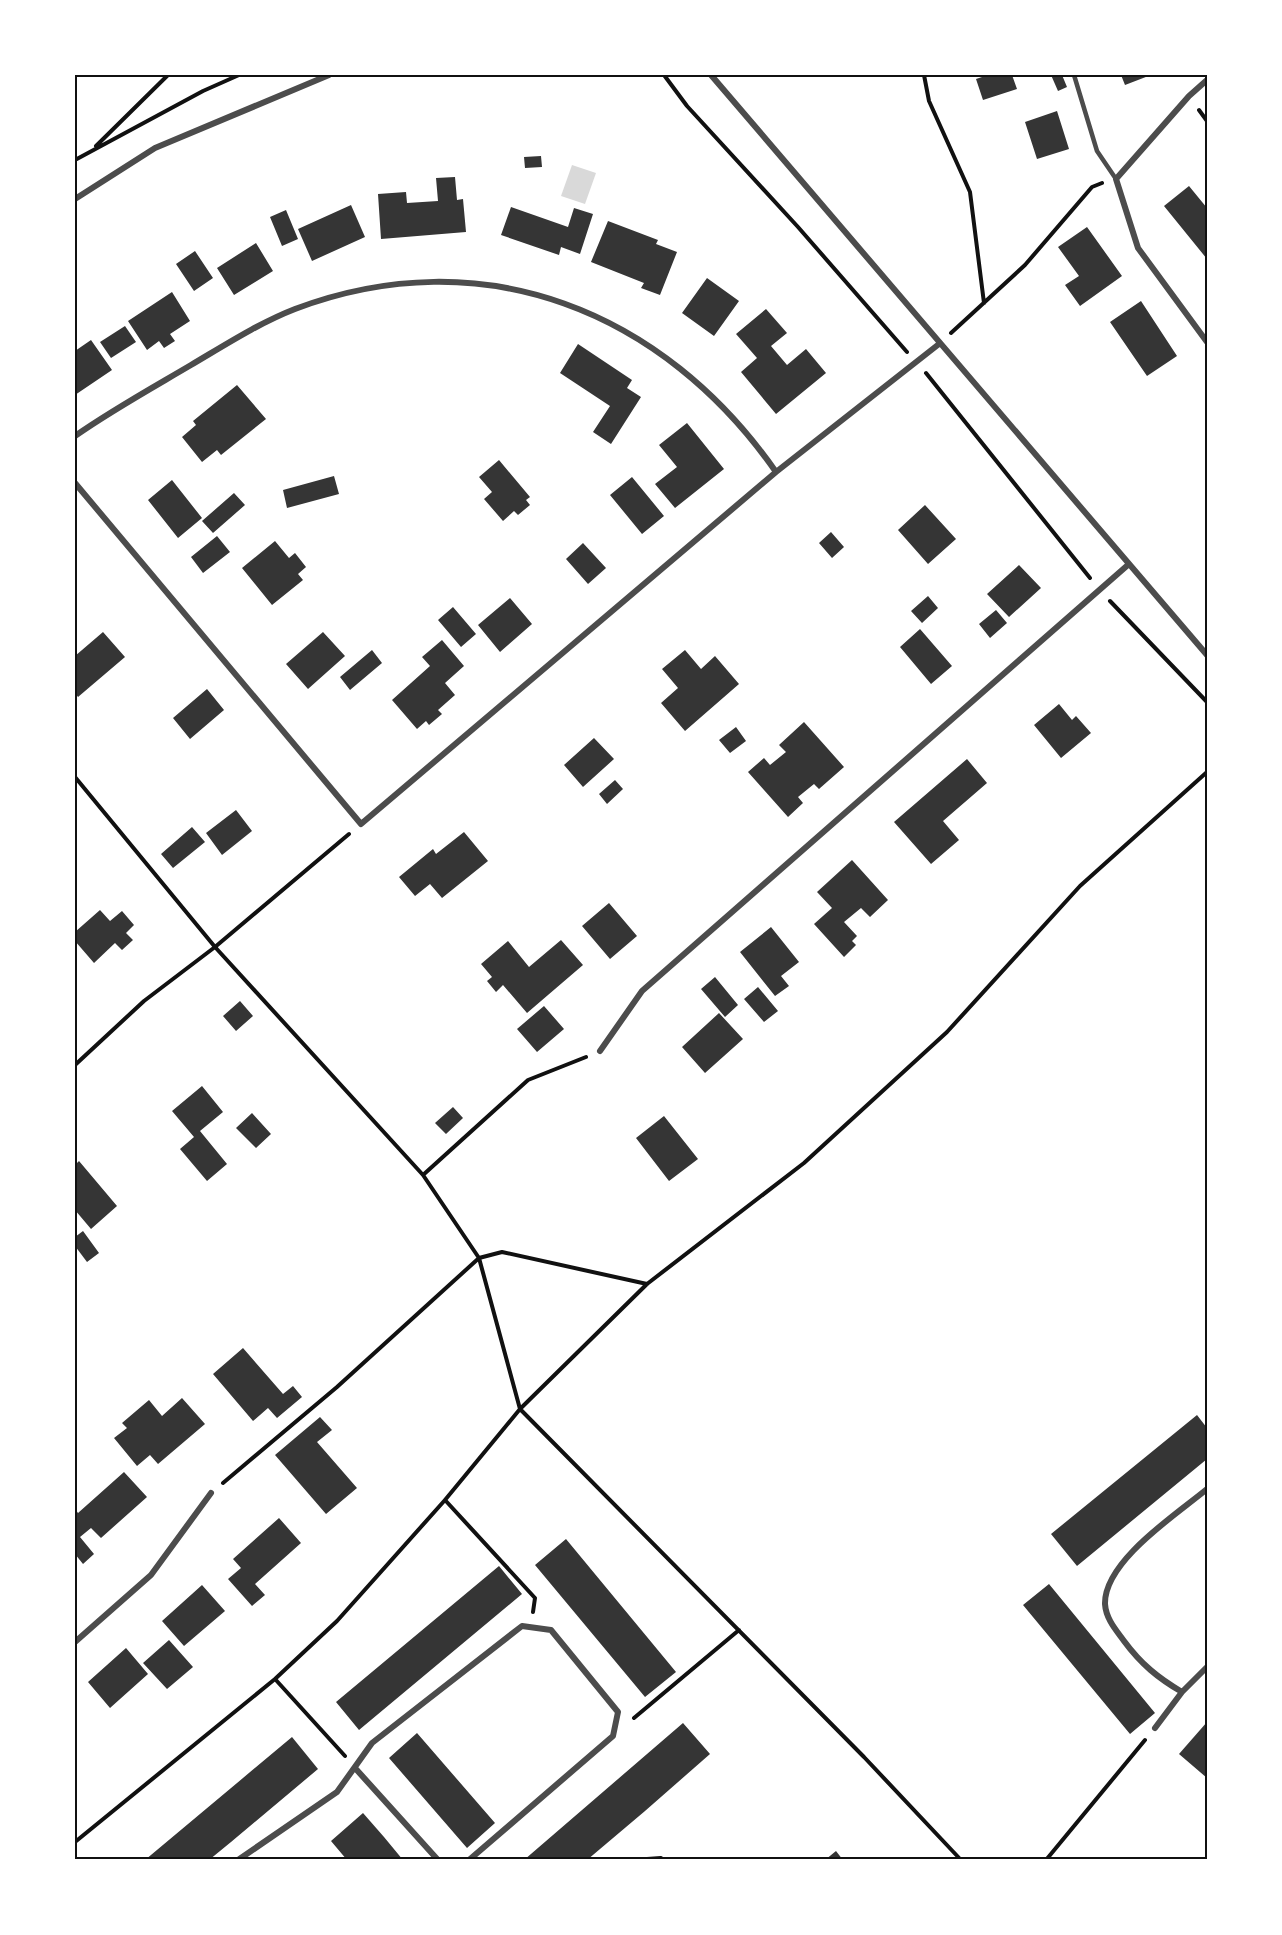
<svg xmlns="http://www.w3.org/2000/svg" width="1282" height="1935" viewBox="0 0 1282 1935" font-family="'PT Sans',sans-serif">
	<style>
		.water { fill: #d9d9d9 }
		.building { fill: #353535 }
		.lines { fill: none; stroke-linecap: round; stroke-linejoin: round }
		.path { stroke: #111; stroke-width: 4 }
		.service { stroke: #4c4c4c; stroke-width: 4.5 }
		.minor { stroke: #4c4c4c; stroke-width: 6 }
		.neatline { fill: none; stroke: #111; stroke-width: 2 }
	</style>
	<rect width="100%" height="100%" fill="#fff"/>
	<!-- water -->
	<path class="water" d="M 572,165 L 596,173 L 585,204 L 561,196 Z"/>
	<!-- building -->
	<path class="building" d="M 988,75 L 1012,75 L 1017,89 L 983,100 L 976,79 Z
		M 1051,75 L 1062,75 L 1067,87 L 1058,91 Z
		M 1121,75 L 1151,75 L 1125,85 Z
		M 1057,111 L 1069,149 L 1037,159 L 1025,122 Z
		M 541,156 L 542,167 L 525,168 L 524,157 Z
		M 455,177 L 457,200 L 463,199 L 466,232 L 381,239 L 378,194 L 406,192 L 407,203 L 438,201 L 436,178 Z
		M 1189,186 L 1207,208 L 1207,259 L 1164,206 Z
		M 351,205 L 365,237 L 312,261 L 298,229 Z
		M 511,207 L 568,227 L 574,208 L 593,214 L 580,254 L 561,247 L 559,255 L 501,235 Z
		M 286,210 L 298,239 L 282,246 L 270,217 Z
		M 608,221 L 658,240 L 656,244 L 677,252 L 660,295 L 641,288 L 644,283 L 591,262 Z
		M 1087,227 L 1122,276 L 1080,306 L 1065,285 L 1079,276 L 1058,247 Z
		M 256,243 L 273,271 L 234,295 L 217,268 Z
		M 195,251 L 213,278 L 194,291 L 176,264 Z
		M 707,278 L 739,301 L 714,336 L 682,313 Z
		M 172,292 L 190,321 L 170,334 L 175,341 L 164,348 L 159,341 L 147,350 L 128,321 Z
		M 1141,301 L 1177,356 L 1147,376 L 1110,322 Z
		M 766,309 L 787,333 L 771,346 L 787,365 L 806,349 L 826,373 L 776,414 L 741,372 L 757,358 L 736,334 Z
		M 125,326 L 136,342 L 111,358 L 100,342 Z
		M 91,340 L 112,370 L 75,395 L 75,351 Z
		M 578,344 L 632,380 L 627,388 L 641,397 L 611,444 L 593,432 L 610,406 L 560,373 Z
		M 237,385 L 266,419 L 221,455 L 217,450 L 202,462 L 182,437 L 196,425 L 193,421 Z
		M 687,423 L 724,469 L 675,508 L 655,484 L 677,467 L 659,445 Z
		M 499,460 L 530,497 L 526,500 L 530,505 L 518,515 L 514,511 L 503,521 L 484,499 L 492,492 L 479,477 Z
		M 334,476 L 339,494 L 287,508 L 283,490 Z
		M 632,477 L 664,516 L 642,534 L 610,495 Z
		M 172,480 L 202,518 L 178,538 L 148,500 Z
		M 234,493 L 245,505 L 213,533 L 202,521 Z
		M 925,505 L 956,539 L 928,564 L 898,530 Z
		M 831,532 L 844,547 L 832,558 L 819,543 Z
		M 217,536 L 230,552 L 203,573 L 191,557 Z
		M 275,541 L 289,558 L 295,553 L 306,567 L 298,574 L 303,580 L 272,605 L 242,568 Z
		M 583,543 L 606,568 L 588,584 L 566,559 Z
		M 1019,565 L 1041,588 L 1009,617 L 987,594 Z
		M 928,596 L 938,608 L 922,623 L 911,611 Z
		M 510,598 L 532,624 L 500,652 L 478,625 Z
		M 453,607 L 476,634 L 461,647 L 438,620 Z
		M 996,610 L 1007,623 L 990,638 L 979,624 Z
		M 920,629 L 952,666 L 931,684 L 900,647 Z
		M 103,632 L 125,657 L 78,697 L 75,693 L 75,656 Z
		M 323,632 L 345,656 L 308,689 L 286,664 Z
		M 442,640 L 464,666 L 445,683 L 455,695 L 438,710 L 442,714 L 429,725 L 426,721 L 417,729 L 392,700 L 430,666 L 422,657 Z
		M 372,650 L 382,663 L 350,690 L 340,677 Z
		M 685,650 L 701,669 L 715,656 L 739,684 L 685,731 L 661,703 L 678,688 L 662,669 Z
		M 207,689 L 224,710 L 190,739 L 173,718 Z
		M 1059,704 L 1072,720 L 1076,716 L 1091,733 L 1061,758 L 1034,725 Z
		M 804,722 L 844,767 L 819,789 L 814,784 L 798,797 L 803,803 L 788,817 L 748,772 L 764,758 L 770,765 L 786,752 L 779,745 Z
		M 736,727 L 746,741 L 730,753 L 719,740 Z
		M 594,738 L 614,759 L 583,787 L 564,765 Z
		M 967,759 L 987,783 L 943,821 L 959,840 L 931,864 L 894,822 Z
		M 615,780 L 623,789 L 607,804 L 599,794 Z
		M 236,810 L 252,831 L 222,855 L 206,833 Z
		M 192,827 L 205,842 L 173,868 L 161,854 Z
		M 464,832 L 488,861 L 442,898 L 430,884 L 415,896 L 399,877 L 433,849 L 436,854 Z
		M 852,860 L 888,900 L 870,917 L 861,908 L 844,922 L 857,936 L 852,941 L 856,945 L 844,957 L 814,924 L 832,908 L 817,892 Z
		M 609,903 L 637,936 L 610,959 L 582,926 Z
		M 100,910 L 110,921 L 122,911 L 134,925 L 126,933 L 133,940 L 122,950 L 115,943 L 94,963 L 75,941 L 75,932 Z
		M 771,927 L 799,962 L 781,976 L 789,986 L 775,996 L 740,952 Z
		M 561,940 L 583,965 L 527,1013 L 503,985 L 496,992 L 487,981 L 492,977 L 481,964 L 508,941 L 529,967 Z
		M 715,977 L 738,1005 L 725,1017 L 701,989 Z
		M 758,987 L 778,1011 L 764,1022 L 744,999 Z
		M 240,1001 L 253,1016 L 236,1031 L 223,1016 Z
		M 544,1006 L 564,1029 L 537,1052 L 517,1029 Z
		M 719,1013 L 743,1039 L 705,1073 L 682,1047 Z
		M 202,1086 L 223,1112 L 200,1131 L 227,1164 L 207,1181 L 180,1149 L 194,1137 L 172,1111 Z
		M 453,1107 L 463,1118 L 446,1134 L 435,1123 Z
		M 252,1113 L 271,1134 L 256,1148 L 236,1128 Z
		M 664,1116 L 698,1159 L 669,1181 L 636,1138 Z
		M 79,1161 L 117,1206 L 91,1229 L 75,1210 L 75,1165 Z
		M 83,1231 L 99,1253 L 87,1262 L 75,1246 L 75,1237 Z
		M 243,1348 L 283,1394 L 293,1386 L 302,1397 L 277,1418 L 268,1408 L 253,1421 L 213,1374 Z
		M 182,1398 L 205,1424 L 158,1464 L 150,1455 L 137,1466 L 114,1438 L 127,1428 L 122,1423 L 149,1400 L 162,1416 Z
		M 1197,1415 L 1207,1428 L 1207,1459 L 1077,1566 L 1051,1534 Z
		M 320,1417 L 332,1430 L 317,1442 L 357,1488 L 326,1514 L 275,1455 Z
		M 124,1472 L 147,1497 L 101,1538 L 91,1528 L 80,1537 L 94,1554 L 83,1564 L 75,1554 L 75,1509 L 78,1513 Z
		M 279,1518 L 301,1543 L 255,1584 L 265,1595 L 252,1606 L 228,1579 L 241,1568 L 233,1559 Z
		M 566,1539 L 676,1672 L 645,1697 L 535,1565 Z
		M 499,1566 L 522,1594 L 359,1730 L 336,1702 Z
		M 1049,1584 L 1155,1713 L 1130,1734 L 1023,1605 Z
		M 202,1585 L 225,1611 L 184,1646 L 162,1621 Z
		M 169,1640 L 193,1667 L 167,1689 L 143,1663 Z
		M 126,1648 L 148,1674 L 110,1708 L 88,1682 Z
		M 1207,1722 L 1207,1778 L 1179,1754 Z
		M 683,1723 L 710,1754 L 645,1811 L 587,1860 L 524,1860 Z
		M 417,1733 L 495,1823 L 467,1848 L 389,1758 Z
		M 292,1737 L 318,1769 L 231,1842 L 209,1860 L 145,1860 Z
		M 363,1813 L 384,1837 L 403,1860 L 347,1860 L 331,1841 Z
		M 836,1851 L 843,1860 L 825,1860 Z"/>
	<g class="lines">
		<!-- path -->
		<path class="path" d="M 664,75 L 687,106 L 798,227 L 907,352
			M 924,75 L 929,101 L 970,192 L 984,303
			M 1199,110 L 1207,121
			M 96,146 L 168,75
			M 75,160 L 203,91 L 239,75
			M 951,333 L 1025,265 L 1092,187 L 1102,183
			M 926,373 L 1090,578
			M 1110,601 L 1207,702
			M 75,777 L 215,947 L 423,1175 L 479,1258 L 520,1409 L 864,1757 L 961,1860
			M 75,1065 L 144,1001 L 215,947 L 349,834
			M 423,1175 L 528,1080 L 586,1057
			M 223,1483 L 337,1387 L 479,1258 L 502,1252 L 647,1284
			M 445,1500 L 535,1598 L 533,1612
			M 275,1679 L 345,1756
			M 634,1718 L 739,1630
			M 75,1842 L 275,1679 L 337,1621 L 445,1500 L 520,1409 L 647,1284 L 804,1163 L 947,1032 L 1080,886 L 1207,772
			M 633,1860 L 661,1858
			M 1046,1860 L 1145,1740"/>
		<!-- service -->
		<path class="service" d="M 1074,75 L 1097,151 L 1116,179"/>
		<!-- minor -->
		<path class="minor" d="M 711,75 L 1207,655
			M 1207,80 L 1189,96 L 1116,179 L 1138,248 L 1207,342
			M 75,199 L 155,148 L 329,75
			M 75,436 C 112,410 152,388 191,365 C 225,345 259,323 295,309 C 483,238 664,311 776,472
			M 75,483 L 361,824 L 776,472 L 939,344
			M 600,1051 L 642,991 L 1129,564
			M 1207,1489 C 1177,1514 1104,1561 1105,1604 C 1106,1619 1116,1630 1124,1641 C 1141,1664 1158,1678 1182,1692 L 1207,1667
			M 75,1642 L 151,1575 L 211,1493
			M 1155,1728 L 1182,1692
			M 355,1768 L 438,1860
			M 238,1860 L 337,1792 L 372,1743 L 522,1626 L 551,1630 L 618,1712 L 613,1736 L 469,1860"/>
	</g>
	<!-- border -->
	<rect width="1282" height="1935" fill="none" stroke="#ffffff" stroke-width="153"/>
	<rect x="76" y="76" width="1130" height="1782" class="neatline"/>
</svg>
